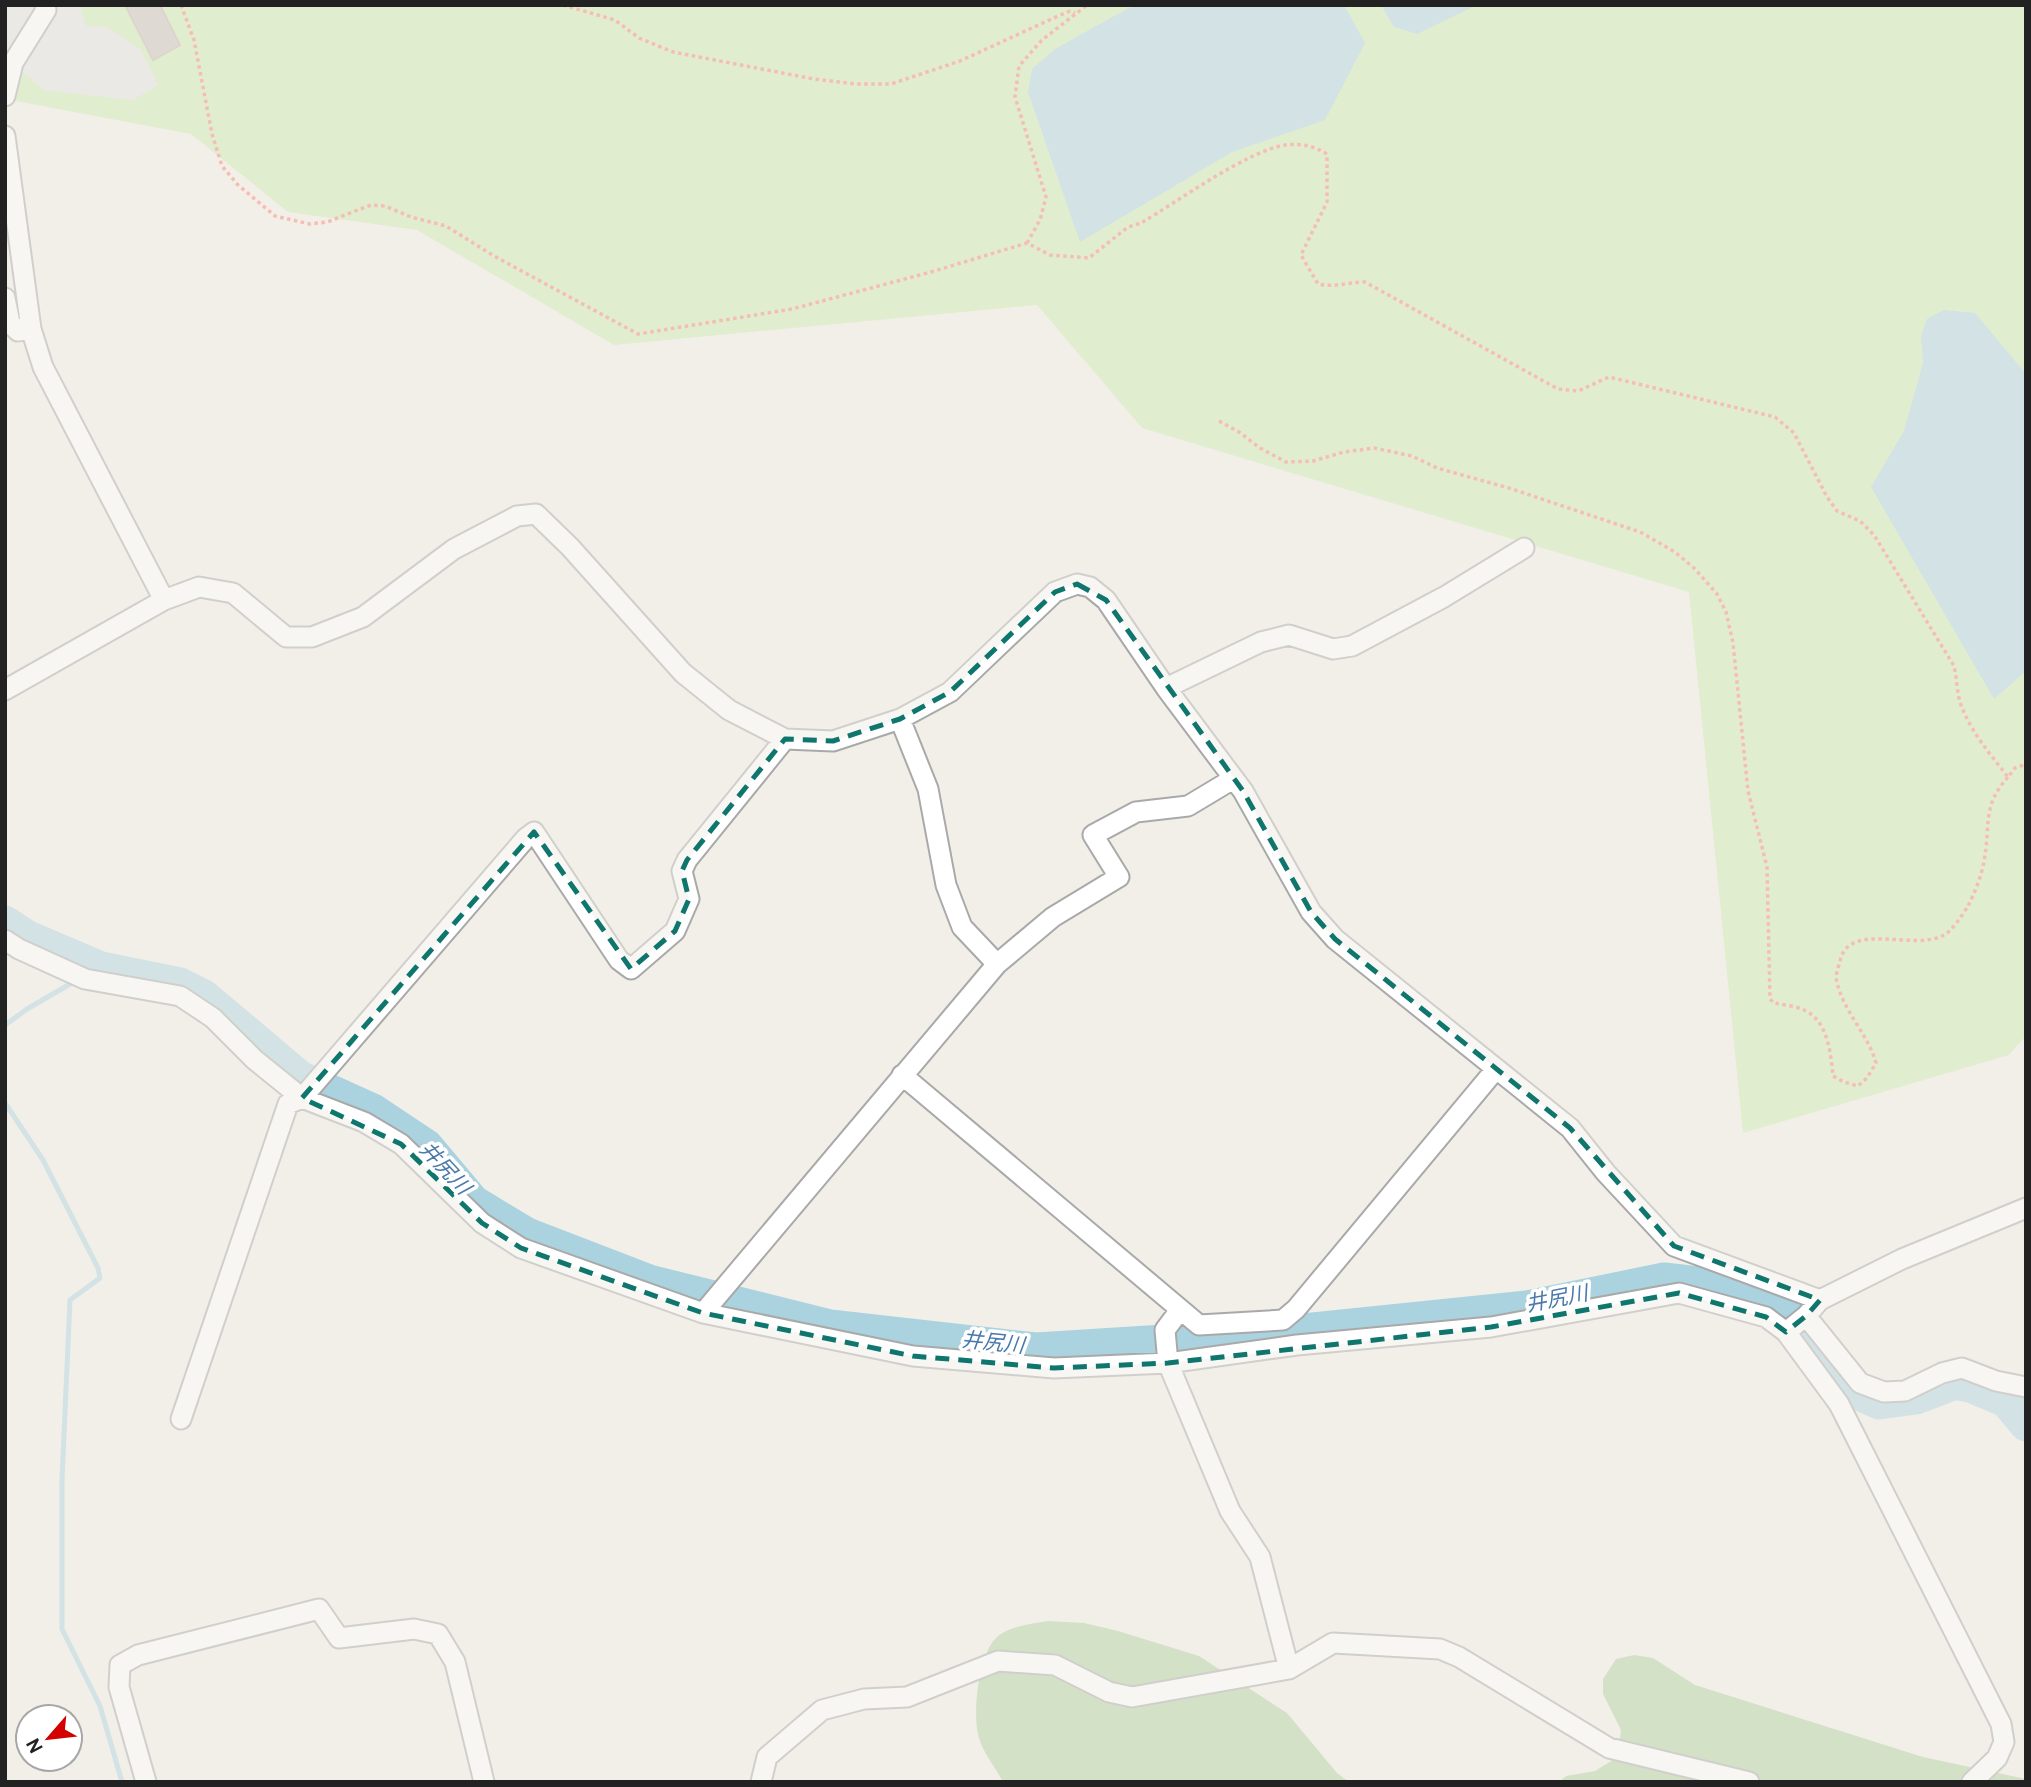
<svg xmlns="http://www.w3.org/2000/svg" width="2031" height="1787" viewBox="0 0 2031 1787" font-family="Overpass,'Noto Sans JP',sans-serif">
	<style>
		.grass { fill: #cdebb0 }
		.forest { fill: #add19e }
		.parking { fill: #e2e2e2 }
		.water { fill: #aad3df }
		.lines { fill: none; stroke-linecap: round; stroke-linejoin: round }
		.stream { stroke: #aad3df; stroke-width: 5 }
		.river { stroke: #aad3df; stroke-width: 33 }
		.building { fill: #c7bfb8; stroke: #c4b6ab; stroke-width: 2 }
		.minor-casing { stroke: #a9a9a9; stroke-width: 23 }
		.path { stroke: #fa8072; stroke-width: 3.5; stroke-dasharray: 3.5 3.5; stroke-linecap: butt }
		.minor { stroke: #fff; stroke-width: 19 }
		.marked { fill: none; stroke: #0f766e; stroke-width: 5; stroke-dasharray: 14 9; stroke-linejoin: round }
		.labels { text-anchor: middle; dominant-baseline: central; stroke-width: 7; stroke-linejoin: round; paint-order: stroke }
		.water-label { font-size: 21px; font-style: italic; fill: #4a7aab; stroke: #fff }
	</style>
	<rect width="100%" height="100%" fill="#f2efe9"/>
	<!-- grass -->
	<path class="grass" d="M 5,5 L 2026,5 L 2026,1036 L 2009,1055 L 1743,1133 L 1689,592 L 1142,428 L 1037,305 L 614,345 L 417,230 L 288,212 L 191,134 L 5,99 Z"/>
	<!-- forest -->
	<path class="forest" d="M 1048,1621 L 1084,1623 L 1118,1631 L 1199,1656 L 1287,1713 L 1337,1773 L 1349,1782 L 1003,1782 C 996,1768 983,1753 979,1738 C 972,1716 978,1655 996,1638 C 1008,1626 1031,1624 1048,1621 Z
		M 1634,1655 L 1653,1658 L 1695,1685 L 1923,1757 L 2026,1779 L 2026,1782 L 1559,1782 L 1566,1776 L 1595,1771 L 1618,1757 L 1621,1730 L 1603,1694 L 1603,1679 L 1616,1659 Z"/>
	<!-- parking -->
	<path class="parking" d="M 5,5 L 80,5 L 86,26 L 107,27 L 141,50 L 158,85 L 133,100 L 44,90 L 5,57 Z"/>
	<!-- water -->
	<path class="water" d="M 1134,5 L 1344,5 L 1365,43 L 1325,120 L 1232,152 L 1080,242 L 1028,92 L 1032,69 L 1055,49 Z
		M 1381,5 L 1477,5 L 1417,34 L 1394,27 Z
		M 1944,310 L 1975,313 L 2026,374 L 2026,671 L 1994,699 L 1871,487 L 1904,431 L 1923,363 L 1921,336 L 1927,319 Z"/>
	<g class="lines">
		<!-- stream -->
		<path class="stream" d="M 5,1025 L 27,1009 L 77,980
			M 5,1103 L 43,1160 L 98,1268 L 100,1278 L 70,1300 L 62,1479 L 62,1629 L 100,1706 L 122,1782"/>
		<!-- river -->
		<path class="river" d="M 5,922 L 28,937 L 101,968 L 180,984 L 204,996 L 300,1077 L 373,1110 L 427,1146 L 474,1202 L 527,1234 L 649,1281 L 830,1326 L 1036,1349 L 1243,1336 L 1527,1307 L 1664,1279 L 1725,1286 L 1782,1306 L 1830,1361 L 1853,1391 L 1879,1403 L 1916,1398 L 1955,1383 L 1970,1386 L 2006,1401 L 2026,1425"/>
	</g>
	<!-- building -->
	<path class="building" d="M 125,5 L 160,5 L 180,45 L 153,60 Z"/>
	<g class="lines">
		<defs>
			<path id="minor" d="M 5,96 L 13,63 L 46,10 L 45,5
				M 5,136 L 31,329 L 43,367 L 164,600
				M 5,298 L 10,323 L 18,331 L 31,329
				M 1166,688 L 1261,642 L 1289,635 L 1333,649 L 1352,646 L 1444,597 L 1524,548
				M 5,690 L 164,600 L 199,587 L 233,593 L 286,637 L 312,637 L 363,617 L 454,549 L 517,516 L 536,514 L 570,547 L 683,673 L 729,710 L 785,739 L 833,741 L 900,719 L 950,692 L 1055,592 L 1077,584 L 1090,587 L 1106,600 L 1166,688 L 1243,791 L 1311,912 L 1335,939 L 1570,1128 L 1606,1173 L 1674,1246 L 1820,1300
				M 900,719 L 928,789 L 946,885 L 962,927 L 997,964
				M 5,940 L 19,949 L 85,979 L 180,996 L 213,1018 L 255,1060 L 302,1098 L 364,1122 L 401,1144 L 482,1223 L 521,1248 L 703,1313 L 913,1356 L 1054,1368 L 1168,1363 L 1297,1345 L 1491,1327 L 1679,1293 L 1766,1317 L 1786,1332 L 1839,1404 L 2001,1724 L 2004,1742 L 1997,1758 L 1972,1782
				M 902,1075 L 1199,1325 L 1283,1320 L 1296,1309 L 1496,1069
				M 1180,1310 L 1165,1330 L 1168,1363 L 1230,1511 L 1260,1557 L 1289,1669
				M 703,1313 L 997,964 L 1053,917 L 1119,877 L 1093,835 L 1136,812 L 1188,806 L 1233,779
				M 1806,1316 L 1860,1383 L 1884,1392 L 1905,1391 L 1942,1373 L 1962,1368 L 1996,1381 L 2026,1387
				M 1786,1332 L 1806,1316 L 1820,1300 L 1902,1259 L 2026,1208
				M 181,1419 L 288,1104 L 302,1098 L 526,838 L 534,832 L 619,960 L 631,969 L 675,931 L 689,899 L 682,871 L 687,860 L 785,739
				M 146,1782 L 119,1687 L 120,1665 L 138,1655 L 319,1609 L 339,1638 L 414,1629 L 438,1634 L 455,1662 L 484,1782
				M 761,1782 L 767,1757 L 822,1710 L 864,1699 L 907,1697 L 998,1661 L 1055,1665 L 1109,1692 L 1132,1697 L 1289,1669 L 1333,1643 L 1440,1649 L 1459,1657 L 1609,1748 L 1749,1782"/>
		</defs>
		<!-- minor casing -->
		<use href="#minor" class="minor-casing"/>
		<!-- path -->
		<path class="path" d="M 181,5 L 194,40 L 212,134 L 222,166 L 238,185 L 275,216 L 310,224 L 327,222 L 371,205 L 385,206 L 411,217 L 446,226 L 494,256 L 638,334 L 792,309 L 931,272 L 1027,243 L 1050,255 L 1089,258 L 1128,227 L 1141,223 C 1177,202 1247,151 1285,145 C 1301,143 1314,146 1327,154 L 1327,202 L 1301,255 L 1318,284 C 1334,288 1348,282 1365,282 L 1558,389 L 1578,391 L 1609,377 L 1775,417 L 1794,433 L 1827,497 L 1837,511 L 1860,521 L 1874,535 L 1954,666 C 1957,679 1957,694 1961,705 C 1971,732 1990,754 2008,777 L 2015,768 L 2026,764
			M 563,5 L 615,20 L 639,38 L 673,52 L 814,79 L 856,84 L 891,84 L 960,61 L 1058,16 L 1070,11 L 1075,13
			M 1027,243 L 1040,220 L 1046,197 L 1015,97 L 1019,66 L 1042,40 L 1087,5
			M 1219,421 L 1239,432 L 1260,448 L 1286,462 L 1313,461 L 1344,452 L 1374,448 L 1412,456 L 1437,468 L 1509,488 L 1640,532 L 1675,552 L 1694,568 L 1717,594 L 1726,612 L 1733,643 L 1748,791 L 1767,867 L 1770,999 L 1774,1003 C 1784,1005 1797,1006 1806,1011 C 1828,1022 1831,1055 1833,1076 L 1844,1082 L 1858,1086 L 1867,1078 L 1876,1063 C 1868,1034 1843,1011 1837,982 C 1835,976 1838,968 1840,961 C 1849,920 1914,952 1944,935 C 1952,931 1963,914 1968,906 C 1974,894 1982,875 1984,861 C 1991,826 1981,807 2008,777"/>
		<!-- minor -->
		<use href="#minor" class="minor"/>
	</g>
	<!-- marked area -->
	<path d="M0 0H2031V1787H0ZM 1077,584 L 1106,600 L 1243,791 L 1311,912 L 1335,939 L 1570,1128 L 1674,1246 L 1820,1300 L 1806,1316 L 1786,1332 L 1766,1317 L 1679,1293 L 1491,1327 L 1168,1363 L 1054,1368 L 913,1356 L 703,1313 L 521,1248 L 482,1223 L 401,1144 L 302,1098 L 534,832 L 631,969 L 675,931 L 689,899 L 682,871 L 687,860 L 785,739 L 833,741 L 900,719 L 950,692 L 1055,592 Z" fill="#f2efe9" fill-opacity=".55" fill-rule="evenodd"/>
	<path class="marked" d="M 1077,584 L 1106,600 L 1243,791 L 1311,912 L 1335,939 L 1570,1128 L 1674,1246 L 1820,1300 L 1806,1316 L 1786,1332 L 1766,1317 L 1679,1293 L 1491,1327 L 1168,1363 L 1054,1368 L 913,1356 L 703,1313 L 521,1248 L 482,1223 L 401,1144 L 302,1098 L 534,832 L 631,969 L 675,931 L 689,899 L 682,871 L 687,860 L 785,739 L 833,741 L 900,719 L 950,692 L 1055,592 Z"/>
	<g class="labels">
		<!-- water labels -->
		<g class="water-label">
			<text transform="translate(444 1169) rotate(47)">井尻川</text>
			<text transform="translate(1557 1300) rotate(-11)">井尻川</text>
			<text transform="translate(993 1344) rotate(6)">井尻川</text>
		</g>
	</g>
	<!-- border -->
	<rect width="2031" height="1787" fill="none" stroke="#222222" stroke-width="14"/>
	<!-- north arrow -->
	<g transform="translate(49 1738) rotate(242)"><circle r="33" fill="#ffffff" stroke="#a7a7a7" stroke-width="2"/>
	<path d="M0-5L12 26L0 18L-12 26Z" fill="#d40000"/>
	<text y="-10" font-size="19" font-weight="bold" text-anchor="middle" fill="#222222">N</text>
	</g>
</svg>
